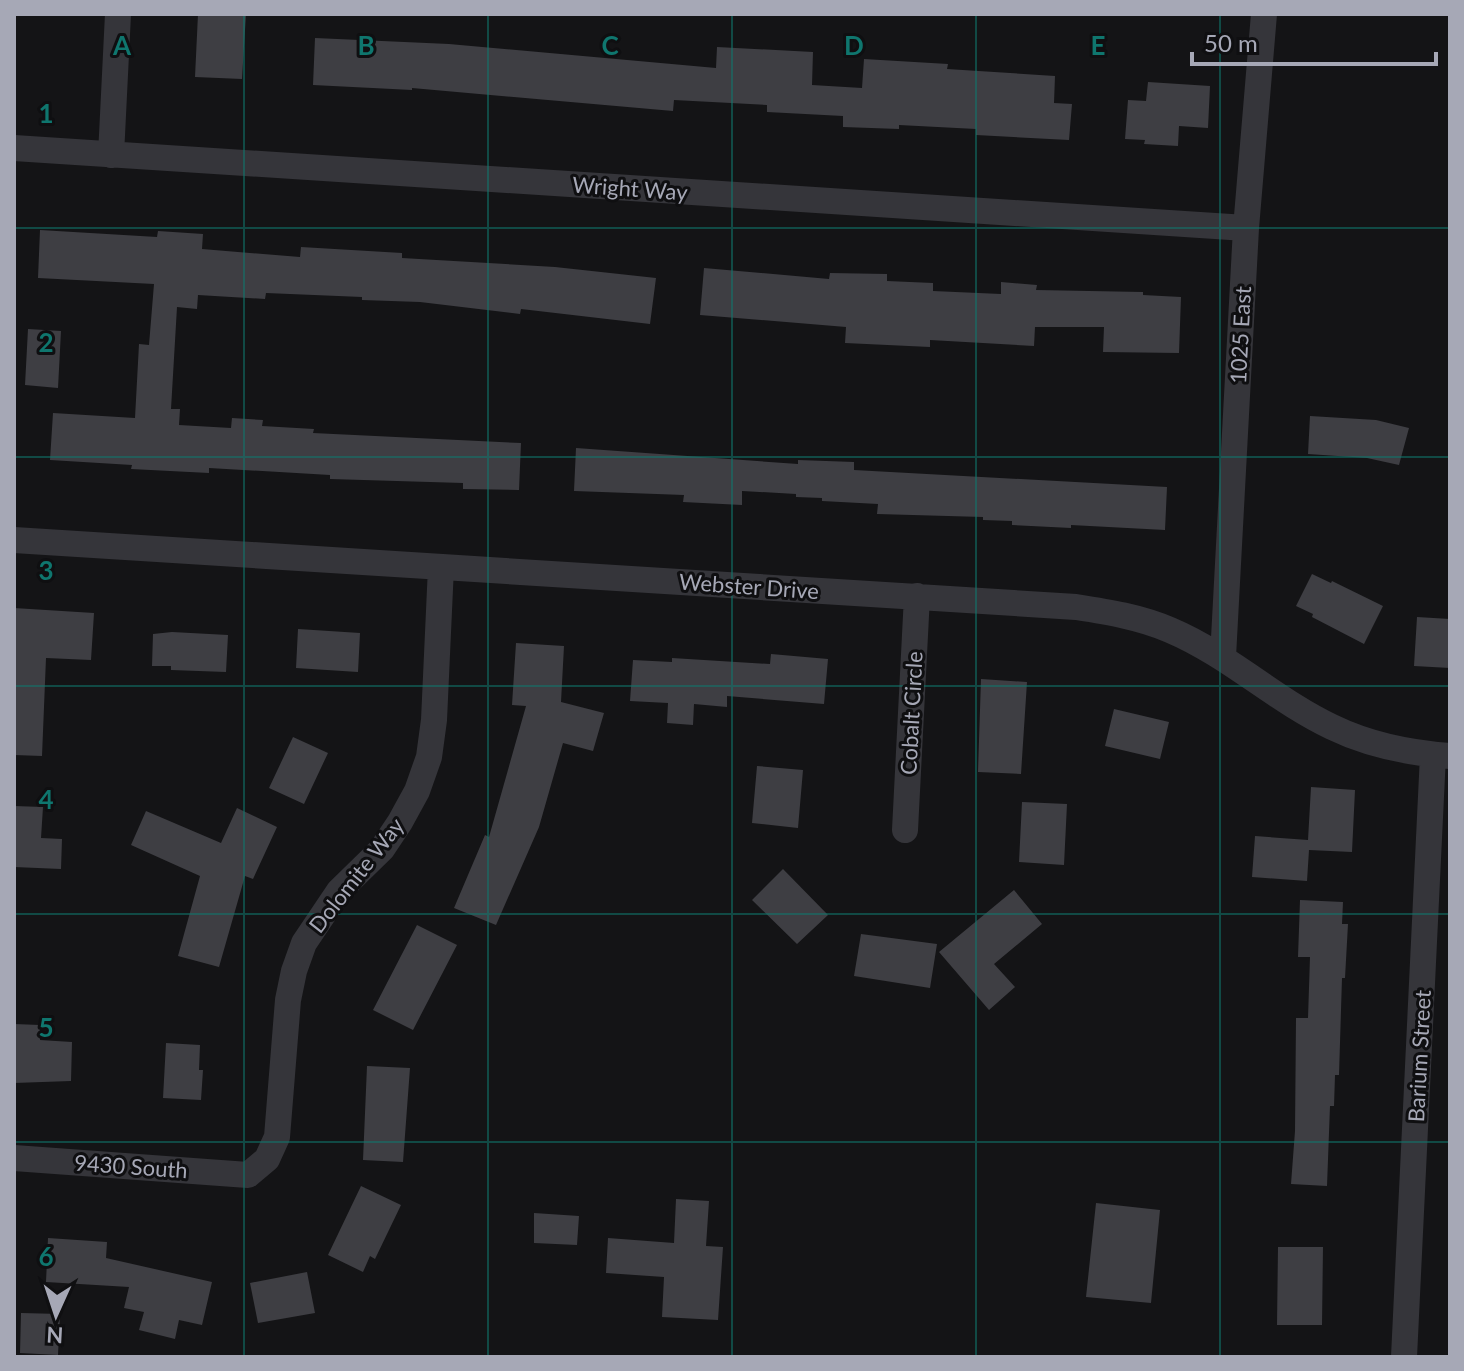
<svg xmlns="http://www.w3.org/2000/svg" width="1464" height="1371" viewBox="0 0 1464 1371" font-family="Lato,sans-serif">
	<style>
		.building { fill: #3e3e43 }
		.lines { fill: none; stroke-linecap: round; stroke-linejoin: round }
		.minor { stroke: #35353a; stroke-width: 26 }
		.grid { fill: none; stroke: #0f766e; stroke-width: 2; stroke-opacity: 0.55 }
		.labels { text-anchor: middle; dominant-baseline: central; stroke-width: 6; stroke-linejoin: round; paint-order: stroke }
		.street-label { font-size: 22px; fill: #a6a8b6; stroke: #0f0f11 }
		.grid-label { font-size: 26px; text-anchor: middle; font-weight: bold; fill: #0f766e; stroke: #0f0f11; stroke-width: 6; stroke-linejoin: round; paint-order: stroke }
	</style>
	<rect width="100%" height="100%" fill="#141416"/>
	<!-- building -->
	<path class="building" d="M 198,14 L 246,14 L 242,79 L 195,77 Z
		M 315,38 L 449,44 L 716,68 L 717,47 L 813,52 L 812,85 L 862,88 L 864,59 L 948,64 L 947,69 L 1055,76 L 1054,103 L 1072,104 L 1069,140 L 976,135 L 976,129 L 899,125 L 899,129 L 843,127 L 843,116 L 767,112 L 767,105 L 674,100 L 673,111 L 412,88 L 412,90 L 313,85 Z
		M 1148,82 L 1210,86 L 1208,128 L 1179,126 L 1178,146 L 1144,144 L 1145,140 L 1125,139 L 1128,100 L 1146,101 Z
		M 40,230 L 157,237 L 158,231 L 203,234 L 202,249 L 300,257 L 301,247 L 402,253 L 402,258 L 555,267 L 656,278 L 650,324 L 521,309 L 520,314 L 420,302 L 362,300 L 362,297 L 266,293 L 265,299 L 198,295 L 197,309 L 177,307 L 171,409 L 180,409 L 179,425 L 231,428 L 232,418 L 263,420 L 262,426 L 314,429 L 313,433 L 521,443 L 519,490 L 463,489 L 463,483 L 330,479 L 330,475 L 209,468 L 209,473 L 131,469 L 132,465 L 50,460 L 53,413 L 135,418 L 139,344 L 149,345 L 154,284 L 38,278 Z
		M 704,268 L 829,279 L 830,273 L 887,274 L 887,281 L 933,283 L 933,291 L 1001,294 L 1001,282 L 1037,285 L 1036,290 L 1143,292 L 1143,295 L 1181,297 L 1179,353 L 1103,352 L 1104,327 L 1035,327 L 1034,346 L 930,340 L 930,347 L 845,343 L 846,327 L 700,315 Z
		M 28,329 L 61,331 L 58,388 L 25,385 Z
		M 1310,416 L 1376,420 L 1409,428 L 1399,465 L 1367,458 L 1308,454 Z
		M 576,448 L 798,464 L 798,460 L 854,462 L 854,470 L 1167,487 L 1165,530 L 1071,525 L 1071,528 L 1012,525 L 1012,521 L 983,520 L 983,517 L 877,514 L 878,504 L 822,501 L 822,498 L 796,497 L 796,494 L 742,491 L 742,505 L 683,502 L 684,495 L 574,491 Z
		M 1312,574 L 1331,583 L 1332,581 L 1383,606 L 1364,644 L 1312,617 L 1313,614 L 1296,606 Z
		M 14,608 L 94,613 L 91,660 L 46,658 L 42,756 L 14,755 Z
		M 1417,617 L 1450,619 L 1450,668 L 1414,666 Z
		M 298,629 L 360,633 L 358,672 L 296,668 Z
		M 172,632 L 228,635 L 226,672 L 171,670 L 171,666 L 152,666 L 153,634 Z
		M 516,643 L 564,646 L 561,702 L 604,713 L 593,751 L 563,743 L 539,827 L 496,925 L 454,908 L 485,835 L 489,837 L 526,706 L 512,705 Z
		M 771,654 L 828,659 L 824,704 L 727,696 L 727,707 L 694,704 L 693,725 L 667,723 L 668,703 L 630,701 L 633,660 L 672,662 L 672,658 L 770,664 Z
		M 981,679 L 1027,682 L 1021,774 L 978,772 Z
		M 1114,709 L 1169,722 L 1160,759 L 1105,746 Z
		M 293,737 L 328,753 L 304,804 L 269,788 Z
		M 757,766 L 803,770 L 798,828 L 752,823 Z
		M 1311,787 L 1355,790 L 1352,852 L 1309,850 L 1307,881 L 1252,877 L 1255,836 L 1308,840 Z
		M 1022,802 L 1067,804 L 1064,865 L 1019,862 Z
		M 14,806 L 43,807 L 41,838 L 62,839 L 61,869 L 14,867 Z
		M 237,808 L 277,827 L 253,879 L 245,876 L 219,967 L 178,956 L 200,876 L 131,845 L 146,811 L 221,843 Z
		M 783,869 L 828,915 L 797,944 L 752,900 Z
		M 1014,890 L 1042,924 L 994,964 L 1015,987 L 989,1010 L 939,952 Z
		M 1300,900 L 1343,902 L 1342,924 L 1348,924 L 1345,978 L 1342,978 L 1339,1075 L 1335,1075 L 1334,1106 L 1330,1106 L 1327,1186 L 1291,1184 L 1295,1131 L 1296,1018 L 1308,1018 L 1310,957 L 1298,957 Z
		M 417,925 L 457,945 L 413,1030 L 373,1010 Z
		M 861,934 L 937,944 L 930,988 L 854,976 Z
		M 14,1024 L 40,1025 L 40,1040 L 72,1042 L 71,1081 L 14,1083 Z
		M 166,1043 L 200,1045 L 199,1070 L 203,1070 L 201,1100 L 163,1098 Z
		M 367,1066 L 410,1068 L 403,1162 L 363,1160 Z
		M 361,1186 L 401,1205 L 375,1259 L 370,1256 L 363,1272 L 328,1255 Z
		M 676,1199 L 709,1201 L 706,1246 L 723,1247 L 718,1320 L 662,1317 L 664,1277 L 606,1273 L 608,1238 L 674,1243 Z
		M 1096,1203 L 1160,1210 L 1151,1303 L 1086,1297 Z
		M 534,1213 L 579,1216 L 577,1245 L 534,1243 Z
		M 48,1238 L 107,1242 L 106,1258 L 212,1282 L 202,1325 L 179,1320 L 175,1339 L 139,1330 L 144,1312 L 124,1308 L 129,1287 L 46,1282 Z
		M 1278,1247 L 1323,1247 L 1322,1325 L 1277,1325 Z
		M 307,1272 L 315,1313 L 258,1323 L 250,1283 Z
		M 21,1313 L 60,1314 L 58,1355 L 20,1353 Z"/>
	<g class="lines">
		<!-- minor -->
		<path class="minor" d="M 14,148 L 1246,228
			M 111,155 L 118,14
			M 14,540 L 1076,607 C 1108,612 1140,617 1170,630 C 1229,655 1275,700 1332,727 C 1369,745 1409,753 1450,756
			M 1223,657 L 1246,228 L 1264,14
			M 905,830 L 917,596
			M 14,1158 L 248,1175 L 267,1159 L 277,1137 L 288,1000 L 294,971 L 304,943 L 339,891 L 382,849 L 400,822 L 417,791 L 429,757 L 434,720 L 441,567
			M 1404,1357 L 1433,755"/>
	</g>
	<!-- grid -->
	<path class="grid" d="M 244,14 L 244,1357M 488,14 L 488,1357M 732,14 L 732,1357M 976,14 L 976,1357M 1220,14 L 1220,1357M 14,228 L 1450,228M 14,457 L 1450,457M 14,686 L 1450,686M 14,914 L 1450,914M 14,1142 L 1450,1142"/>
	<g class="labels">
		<!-- street labels -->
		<g class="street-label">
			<text transform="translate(630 188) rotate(4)">Wright Way</text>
			<text transform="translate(1240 335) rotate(-87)">1025 East</text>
			<text transform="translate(749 586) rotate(4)">Webster Drive</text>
			<text transform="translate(911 713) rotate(-87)">Cobalt Circle</text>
			<text transform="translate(356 875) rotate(-52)">Dolomite Way</text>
			<text transform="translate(1419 1056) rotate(-87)">Barium Street</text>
			<text transform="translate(131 1166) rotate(4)">9430 South</text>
		</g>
	</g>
	<g class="grid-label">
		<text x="122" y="55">A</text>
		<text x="366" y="55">B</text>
		<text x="610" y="55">C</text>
		<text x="854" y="55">D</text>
		<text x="1098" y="55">E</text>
		<text x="46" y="123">1</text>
		<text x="46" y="352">2</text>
		<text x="46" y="580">3</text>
		<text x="46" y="809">4</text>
		<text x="46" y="1037">5</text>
		<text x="46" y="1266">6</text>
	</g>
	<!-- border -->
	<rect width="1464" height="1371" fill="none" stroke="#a6a8b6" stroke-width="32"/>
	<!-- north arrow -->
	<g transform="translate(56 1315) rotate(183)" stroke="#0f0f11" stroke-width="6" paint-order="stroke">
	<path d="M0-6L14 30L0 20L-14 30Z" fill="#a6a8b6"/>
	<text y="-12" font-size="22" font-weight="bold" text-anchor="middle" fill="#a6a8b6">N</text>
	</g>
	<!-- scale -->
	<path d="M1192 52v12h244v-12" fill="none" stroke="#a6a8b6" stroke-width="4"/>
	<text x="1204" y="52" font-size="24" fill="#a6a8b6" stroke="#0f0f11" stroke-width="6" paint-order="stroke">50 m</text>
</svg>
